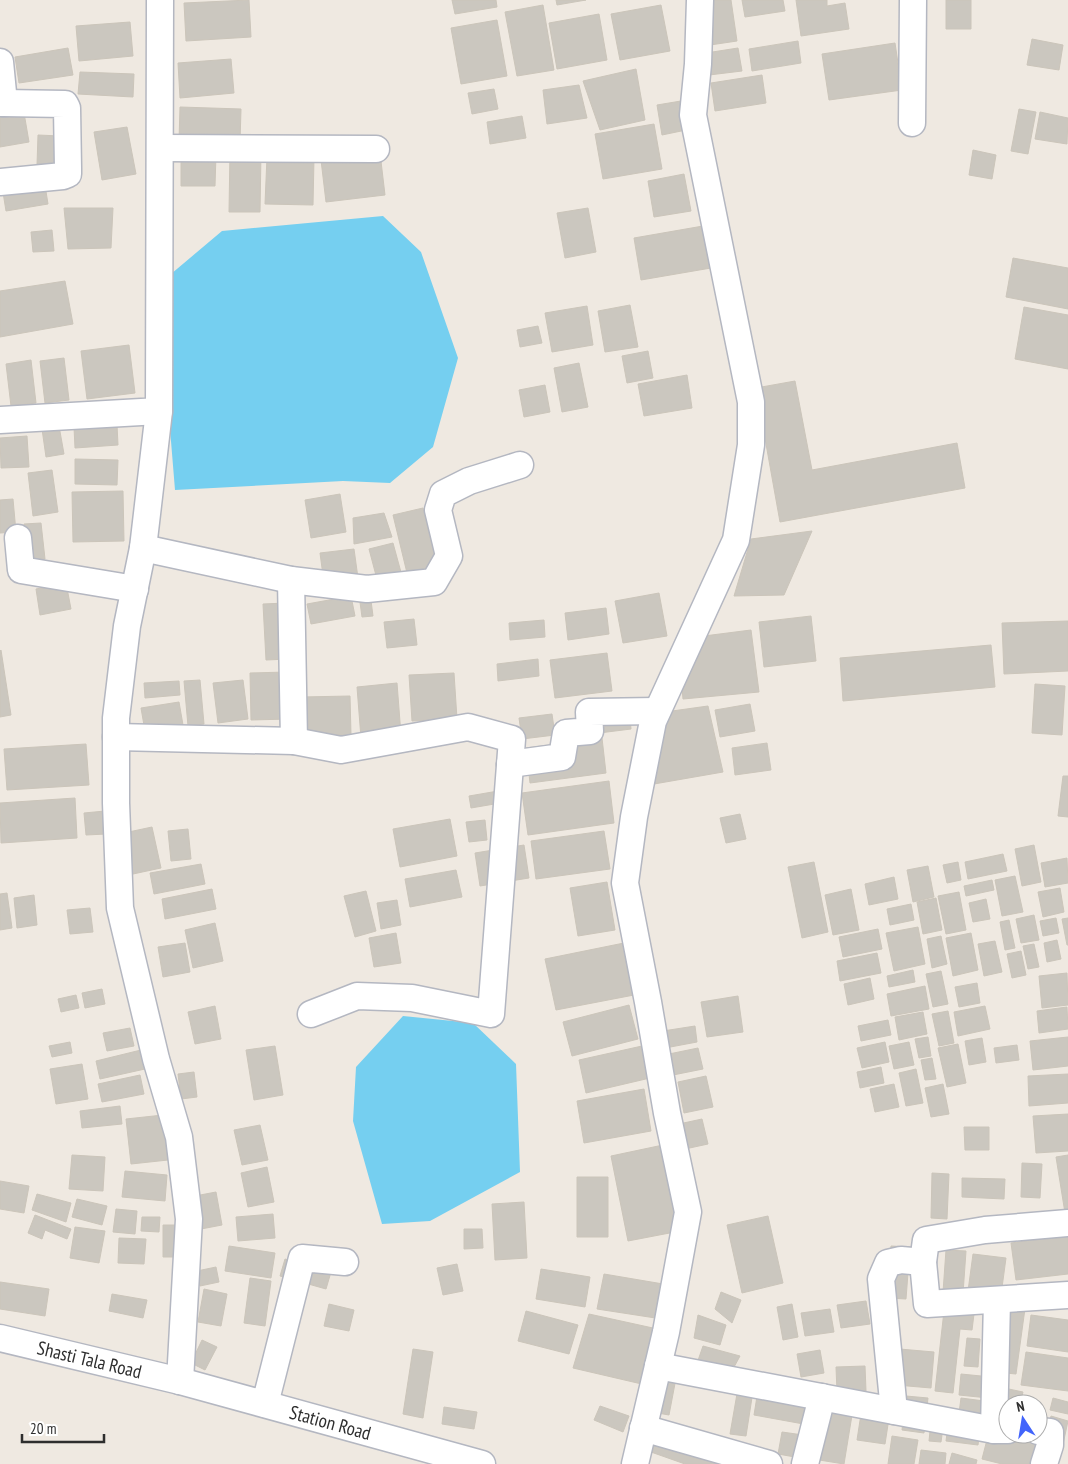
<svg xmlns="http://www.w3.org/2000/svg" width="1068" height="1464" viewBox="0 0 1068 1464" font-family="'PT Sans Narrow',sans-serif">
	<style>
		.water { fill: #75cff0 }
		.building { fill: #cbc7bf; stroke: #cbc5ba }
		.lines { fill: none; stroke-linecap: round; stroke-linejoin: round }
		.minor-casing { stroke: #b4b7c1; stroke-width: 29 }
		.minor { stroke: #fff; stroke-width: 26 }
		.labels { text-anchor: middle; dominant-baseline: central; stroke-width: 4.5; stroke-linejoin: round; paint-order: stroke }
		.street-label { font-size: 19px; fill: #2e2e2e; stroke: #fff }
	</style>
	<rect width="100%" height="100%" fill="#efe9e1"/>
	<!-- water -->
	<path class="water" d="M 383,216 L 421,252 L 458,358 L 433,447 L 390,483 L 343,481 L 175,490 L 166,380 L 171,274 L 222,231 Z
		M 403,1016 L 473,1023 L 516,1064 L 520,1172 L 430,1221 L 382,1224 L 353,1121 L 356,1067 Z"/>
	<!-- building -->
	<path class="building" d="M 249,0 L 251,37 L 186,41 L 184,3 Z
		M 452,0 L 496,0 L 497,7 L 455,14 Z
		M 556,0 L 586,0 L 557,5 Z
		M 710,0 L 731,0 L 737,41 L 710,45 Z
		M 742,0 L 783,0 L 785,11 L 745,17 Z
		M 796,0 L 827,0 L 827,6 L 845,3 L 849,29 L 801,36 Z
		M 946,0 L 971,0 L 971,29 L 946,29 Z
		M 543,5 L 554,70 L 517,76 L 505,12 Z
		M 661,5 L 670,51 L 620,60 L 611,14 Z
		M 599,14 L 607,60 L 557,69 L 549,23 Z
		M 497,20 L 507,76 L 461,84 L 451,28 Z
		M 130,22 L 133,56 L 79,61 L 76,26 Z
		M 1032,39 L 1063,45 L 1059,70 L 1027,65 Z
		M 798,41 L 801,63 L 752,71 L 749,49 Z
		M 895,43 L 902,90 L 829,100 L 822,54 Z
		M 68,48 L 73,75 L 19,83 L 15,57 Z
		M 738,48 L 742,71 L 709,75 L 706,53 Z
		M 231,59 L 234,93 L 180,98 L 178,63 Z
		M 636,69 L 645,120 L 600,130 L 583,81 Z
		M 80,72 L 134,74 L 133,97 L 78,94 Z
		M 762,75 L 766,103 L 715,111 L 711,83 Z
		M 579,85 L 587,118 L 547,124 L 543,90 Z
		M 494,89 L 498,109 L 472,114 L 468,93 Z
		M 681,101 L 686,130 L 662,135 L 657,105 Z
		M 23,107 L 29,142 L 0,147 L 0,110 Z
		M 180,107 L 241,109 L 240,142 L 179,141 Z
		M 1019,109 L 1036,112 L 1028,154 L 1011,151 Z
		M 1040,112 L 1068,118 L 1067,144 L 1035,139 Z
		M 522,116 L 526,138 L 490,144 L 487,122 Z
		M 654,124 L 662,169 L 603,179 L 595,134 Z
		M 127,127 L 136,174 L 102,180 L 94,132 Z
		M 38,135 L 60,136 L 58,168 L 37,165 Z
		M 973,150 L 996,155 L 992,179 L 969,175 Z
		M 230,151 L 261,152 L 260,212 L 229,212 Z
		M 380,153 L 385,195 L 326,202 L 321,160 Z
		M 181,154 L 216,154 L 215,186 L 181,186 Z
		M 267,157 L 314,158 L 313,205 L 265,204 Z
		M 684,174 L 691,211 L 654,217 L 648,181 Z
		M 44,179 L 48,204 L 6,211 L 2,186 Z
		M 64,208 L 113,208 L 111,248 L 68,249 Z
		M 588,208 L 596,252 L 565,258 L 557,213 Z
		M 703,226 L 711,268 L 641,280 L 634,238 Z
		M 52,230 L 54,251 L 33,252 L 31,232 Z
		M 1013,258 L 1068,268 L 1068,309 L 1006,297 Z
		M 65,281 L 73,324 L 0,337 L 0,291 Z
		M 630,305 L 638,347 L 605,352 L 598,311 Z
		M 587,306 L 593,345 L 552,352 L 545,313 Z
		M 1024,307 L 1068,315 L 1068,369 L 1015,359 Z
		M 538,326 L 542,343 L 520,347 L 517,330 Z
		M 129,345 L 135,393 L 87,399 L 81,351 Z
		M 648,351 L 653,378 L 627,383 L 622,356 Z
		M 64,358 L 69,400 L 45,403 L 40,361 Z
		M 31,360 L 36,403 L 11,406 L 6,364 Z
		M 579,363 L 588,407 L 562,412 L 554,368 Z
		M 687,375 L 692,408 L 644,416 L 638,384 Z
		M 795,381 L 812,470 L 957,443 L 965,488 L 780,522 L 756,388 Z
		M 545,385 L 550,412 L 524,417 L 519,390 Z
		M 117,425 L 118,445 L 75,448 L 74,427 Z
		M 59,426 L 64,454 L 46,457 L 42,429 Z
		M 27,436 L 29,467 L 1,468 L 0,438 Z
		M 75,459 L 118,460 L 117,485 L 75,484 Z
		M 52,470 L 58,512 L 33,516 L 28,473 Z
		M 123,491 L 124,541 L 73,542 L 72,492 Z
		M 340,494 L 346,532 L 311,538 L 305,500 Z
		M 13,499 L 16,532 L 0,533 L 0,500 Z
		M 423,508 L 437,566 L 407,573 L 393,515 Z
		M 384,513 L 392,537 L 354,544 L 353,518 Z
		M 41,523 L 45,559 L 28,561 L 24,524 Z
		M 812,531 L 784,595 L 734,596 L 751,539 Z
		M 393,543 L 402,576 L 378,583 L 369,549 Z
		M 354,549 L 358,578 L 324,583 L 320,553 Z
		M 66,583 L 71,609 L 40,615 L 36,589 Z
		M 370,593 L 373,616 L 362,617 L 359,595 Z
		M 659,593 L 667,636 L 623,643 L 615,601 Z
		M 351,596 L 355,616 L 311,624 L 307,604 Z
		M 286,603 L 288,659 L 266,660 L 263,604 Z
		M 606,608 L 609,634 L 568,640 L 565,613 Z
		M 811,616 L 816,661 L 764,667 L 759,622 Z
		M 414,619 L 417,645 L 387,648 L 384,622 Z
		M 544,620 L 545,637 L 510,640 L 509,623 Z
		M 1068,621 L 1068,671 L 1004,674 L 1002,623 Z
		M 751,630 L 759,692 L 683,699 L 681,677 L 704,636 Z
		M 991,645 L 995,687 L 843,701 L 840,658 Z
		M 1,650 L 11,715 L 0,717 L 0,651 Z
		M 607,653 L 612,691 L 555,698 L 550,660 Z
		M 538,659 L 539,676 L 498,681 L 497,664 Z
		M 287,672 L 289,719 L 251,720 L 250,673 Z
		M 454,673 L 457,719 L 412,721 L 409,675 Z
		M 200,680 L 204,724 L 188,726 L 184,681 Z
		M 243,680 L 248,719 L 218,723 L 213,683 Z
		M 179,681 L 180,695 L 145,698 L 144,683 Z
		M 397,683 L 401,735 L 361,738 L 357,687 Z
		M 1035,684 L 1065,686 L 1062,735 L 1032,733 Z
		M 350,696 L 351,735 L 303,736 L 302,697 Z
		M 179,702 L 183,725 L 145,731 L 141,708 Z
		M 629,703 L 631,729 L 591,734 Z
		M 750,704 L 755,731 L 720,737 L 715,710 Z
		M 708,706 L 723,772 L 654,784 L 654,747 L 665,712 Z
		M 552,714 L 555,735 L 522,739 L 519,718 Z
		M 602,738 L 606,773 L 530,783 L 526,748 Z
		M 767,743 L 771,770 L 735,775 L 732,748 Z
		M 86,744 L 89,785 L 7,790 L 4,749 Z
		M 1063,776 L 1068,776 L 1068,817 L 1058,816 Z
		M 609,781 L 614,823 L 528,835 L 522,793 Z
		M 504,790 L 506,802 L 471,808 L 469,796 Z
		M 75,798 L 77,838 L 1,843 L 0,803 Z
		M 105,811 L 106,834 L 86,835 L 84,813 Z
		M 740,814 L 746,839 L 726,843 L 720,818 Z
		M 450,819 L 457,856 L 400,867 L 393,829 Z
		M 485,820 L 487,840 L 469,842 L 466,822 Z
		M 152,827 L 161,868 L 133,874 L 124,833 Z
		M 188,829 L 191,859 L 171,861 L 168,831 Z
		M 604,831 L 610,869 L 536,879 L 531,841 Z
		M 524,845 L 529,878 L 480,886 L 475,853 Z
		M 1034,845 L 1041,882 L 1022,886 L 1015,849 Z
		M 1003,854 L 1007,871 L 968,879 L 965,862 Z
		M 1067,858 L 1068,883 L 1045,887 L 1041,863 Z
		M 814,862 L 828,932 L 802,938 L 788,867 Z
		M 958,862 L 961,880 L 947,883 L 943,865 Z
		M 201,864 L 205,884 L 154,894 L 150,873 Z
		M 928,866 L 934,897 L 913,902 L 907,870 Z
		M 456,870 L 462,897 L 410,907 L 405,879 Z
		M 1015,876 L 1023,912 L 1002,916 L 995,880 Z
		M 894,877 L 898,899 L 869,905 L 865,884 Z
		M 992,880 L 994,890 L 966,896 L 964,886 Z
		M 607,882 L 615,930 L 578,936 L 570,888 Z
		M 1060,888 L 1064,912 L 1043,917 L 1038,892 Z
		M 212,889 L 216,909 L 165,919 L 162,899 Z
		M 851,889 L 859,930 L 833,935 L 825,895 Z
		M 366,891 L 376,931 L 355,937 L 344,896 Z
		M 959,892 L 966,930 L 946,934 L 938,896 Z
		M 7,893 L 12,928 L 0,930 L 0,894 Z
		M 34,895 L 37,925 L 17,928 L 14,898 Z
		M 936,898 L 942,930 L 923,934 L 917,902 Z
		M 986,899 L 990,919 L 973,922 L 969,903 Z
		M 397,900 L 401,925 L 381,929 L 377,903 Z
		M 911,904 L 914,920 L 890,925 L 887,909 Z
		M 90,908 L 93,932 L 70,934 L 67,910 Z
		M 1034,915 L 1039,940 L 1021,943 L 1016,919 Z
		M 1056,918 L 1059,933 L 1043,936 L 1040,921 Z
		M 1068,918 L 1068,945 L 1067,945 L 1062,919 Z
		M 1009,920 L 1015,948 L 1005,950 L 1000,922 Z
		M 215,923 L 223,961 L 193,968 L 185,930 Z
		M 918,927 L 925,964 L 894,971 L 886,933 Z
		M 878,929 L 882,949 L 843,957 L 839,937 Z
		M 396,933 L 401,963 L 374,967 L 369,938 Z
		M 971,933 L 978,970 L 953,976 L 946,938 Z
		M 941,936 L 947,964 L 932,968 L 927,939 Z
		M 1057,940 L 1061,959 L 1047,962 L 1044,943 Z
		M 995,941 L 1002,972 L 984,976 L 978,944 Z
		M 185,943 L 190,972 L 163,977 L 158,947 Z
		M 624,943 L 634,995 L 556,1010 L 545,959 Z
		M 1034,944 L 1039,967 L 1028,969 L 1023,946 Z
		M 1021,951 L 1026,975 L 1012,978 L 1007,954 Z
		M 877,953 L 881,973 L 840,981 L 837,961 Z
		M 913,970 L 915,982 L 889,987 L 887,976 Z
		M 941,971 L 948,1004 L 933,1007 L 926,974 Z
		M 1067,973 L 1068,1005 L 1042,1008 L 1039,976 Z
		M 870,978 L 874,999 L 848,1005 L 844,984 Z
		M 977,983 L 980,1003 L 959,1007 L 955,987 Z
		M 925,986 L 929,1009 L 891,1016 L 887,994 Z
		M 102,989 L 105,1004 L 85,1008 L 82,993 Z
		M 76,995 L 79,1008 L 61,1012 L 58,999 Z
		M 738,996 L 743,1032 L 707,1037 L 701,1002 Z
		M 629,1005 L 638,1039 L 572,1056 L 563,1022 Z
		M 215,1006 L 221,1039 L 195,1044 L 188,1012 Z
		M 985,1006 L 990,1029 L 958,1036 L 954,1012 Z
		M 1067,1007 L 1068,1029 L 1039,1033 L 1037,1011 Z
		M 948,1011 L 954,1043 L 939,1046 L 932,1014 Z
		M 923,1012 L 927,1034 L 899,1040 L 895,1017 Z
		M 888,1020 L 891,1035 L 861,1041 L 858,1026 Z
		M 695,1026 L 697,1042 L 665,1048 L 663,1031 Z
		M 130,1028 L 134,1046 L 107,1051 L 103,1033 Z
		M 928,1037 L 931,1056 L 919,1058 L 915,1039 Z
		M 1068,1037 L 1068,1066 L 1033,1070 L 1030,1041 Z
		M 982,1038 L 986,1062 L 969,1065 L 965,1041 Z
		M 70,1042 L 72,1053 L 52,1057 L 49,1046 Z
		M 885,1042 L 889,1062 L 862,1068 L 857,1048 Z
		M 909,1042 L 914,1065 L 894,1069 L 889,1046 Z
		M 958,1044 L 966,1083 L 947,1087 L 938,1048 Z
		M 1017,1045 L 1019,1060 L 996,1063 L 994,1048 Z
		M 275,1046 L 283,1095 L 254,1100 L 246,1050 Z
		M 642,1046 L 650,1078 L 586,1093 L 579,1060 Z
		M 698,1048 L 703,1069 L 673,1075 L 669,1054 Z
		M 141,1050 L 145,1069 L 100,1079 L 96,1061 Z
		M 932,1058 L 936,1079 L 925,1080 L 921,1060 Z
		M 82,1064 L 88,1099 L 56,1104 L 50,1069 Z
		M 881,1067 L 884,1083 L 860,1088 L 857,1072 Z
		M 916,1069 L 923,1103 L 906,1106 L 899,1073 Z
		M 194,1072 L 197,1097 L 181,1099 L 178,1074 Z
		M 1068,1074 L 1068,1103 L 1029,1106 L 1028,1076 Z
		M 140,1075 L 144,1094 L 102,1102 L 98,1084 Z
		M 706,1076 L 713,1107 L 684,1113 L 678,1082 Z
		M 894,1084 L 899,1107 L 875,1112 L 870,1089 Z
		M 943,1084 L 949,1114 L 931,1117 L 925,1088 Z
		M 644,1089 L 651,1131 L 584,1143 L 577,1101 Z
		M 120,1106 L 122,1124 L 82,1128 L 80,1111 Z
		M 1068,1114 L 1068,1151 L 1036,1153 L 1033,1116 Z
		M 163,1115 L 168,1160 L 131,1164 L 126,1119 Z
		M 702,1119 L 708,1144 L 685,1149 L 679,1124 Z
		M 260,1125 L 268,1160 L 242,1165 L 234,1130 Z
		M 964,1127 L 989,1127 L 989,1150 L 965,1150 Z
		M 663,1145 L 680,1231 L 628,1241 L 611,1156 Z
		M 72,1155 L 105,1157 L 103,1191 L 69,1189 Z
		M 1068,1155 L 1068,1212 L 1065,1213 L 1056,1157 Z
		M 1022,1163 L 1042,1164 L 1040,1198 L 1021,1197 Z
		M 267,1167 L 274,1202 L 248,1207 L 241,1173 Z
		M 125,1171 L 167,1175 L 165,1201 L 122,1197 Z
		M 932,1173 L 949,1174 L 947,1219 L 931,1218 Z
		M 577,1177 L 608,1177 L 608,1237 L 577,1237 Z
		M 962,1178 L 1005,1179 L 1004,1199 L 962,1197 Z
		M 0,1181 L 29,1186 L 24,1213 L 0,1209 Z
		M 216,1192 L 222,1225 L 201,1229 L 195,1196 Z
		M 37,1194 L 71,1203 L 66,1222 L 32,1210 Z
		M 77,1199 L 107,1206 L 102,1225 L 72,1217 Z
		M 524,1202 L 527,1258 L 495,1260 L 492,1204 Z
		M 116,1209 L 137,1211 L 135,1234 L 113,1232 Z
		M 273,1214 L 275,1238 L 238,1241 L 236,1217 Z
		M 35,1215 L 71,1229 L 67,1239 L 45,1230 L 42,1239 L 28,1233 Z
		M 768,1216 L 783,1283 L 742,1293 L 727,1225 Z
		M 142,1217 L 160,1217 L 159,1232 L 141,1231 Z
		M 163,1225 L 178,1225 L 177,1257 L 163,1257 Z
		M 75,1227 L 105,1231 L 99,1263 L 70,1258 Z
		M 464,1229 L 482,1229 L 483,1248 L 464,1249 Z
		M 1068,1235 L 1068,1274 L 1016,1280 L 1011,1243 Z
		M 119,1238 L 146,1239 L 144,1264 L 118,1263 Z
		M 229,1246 L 275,1253 L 271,1278 L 225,1271 Z
		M 891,1246 L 910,1247 L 906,1299 L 888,1298 Z
		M 946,1250 L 966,1251 L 962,1308 L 942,1306 Z
		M 973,1254 L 1006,1258 L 999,1310 L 966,1306 Z
		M 285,1259 L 331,1272 L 326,1289 L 280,1276 Z
		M 457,1264 L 463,1291 L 443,1295 L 437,1268 Z
		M 216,1267 L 219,1282 L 200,1286 L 197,1271 Z
		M 541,1269 L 590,1277 L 585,1307 L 536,1299 Z
		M 604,1274 L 669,1285 L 662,1319 L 597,1309 Z
		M 250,1278 L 271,1281 L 265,1326 L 244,1323 Z
		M 0,1282 L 49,1289 L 45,1316 L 0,1309 Z
		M 204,1289 L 227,1294 L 221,1326 L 198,1322 Z
		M 721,1292 L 741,1300 L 732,1323 L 715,1309 Z
		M 1006,1292 L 1027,1294 L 1016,1374 L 995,1372 Z
		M 112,1294 L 147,1300 L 143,1318 L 109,1311 Z
		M 866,1301 L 870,1324 L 841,1328 L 837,1305 Z
		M 329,1304 L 354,1310 L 349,1331 L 324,1326 Z
		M 792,1304 L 798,1337 L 783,1340 L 777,1307 Z
		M 830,1309 L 834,1332 L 805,1336 L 801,1313 Z
		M 526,1311 L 578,1325 L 569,1354 L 518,1341 Z
		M 944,1311 L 974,1314 L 972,1330 L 960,1329 L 953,1393 L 935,1391 Z
		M 589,1314 L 662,1330 L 646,1385 L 573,1368 Z
		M 698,1315 L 726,1325 L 720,1345 L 694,1338 Z
		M 1031,1315 L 1068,1320 L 1068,1352 L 1027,1346 Z
		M 967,1338 L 980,1339 L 978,1367 L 964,1366 Z
		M 202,1340 L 217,1347 L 205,1370 L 191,1363 Z
		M 703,1346 L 740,1356 L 727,1380 L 694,1372 Z
		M 888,1348 L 934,1352 L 931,1388 L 885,1384 Z
		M 413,1349 L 433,1352 L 423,1418 L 403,1414 Z
		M 820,1350 L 824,1373 L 801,1377 L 797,1354 Z
		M 1026,1352 L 1068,1358 L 1068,1391 L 1021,1385 Z
		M 865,1366 L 866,1391 L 837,1392 L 836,1367 Z
		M 660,1370 L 677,1373 L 669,1415 L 652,1412 Z
		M 961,1374 L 1001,1378 L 998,1399 L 959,1395 Z
		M 738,1388 L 753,1391 L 746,1436 L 730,1434 Z
		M 1004,1388 L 1023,1392 L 1020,1404 L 1008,1404 L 1008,1425 Z
		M 758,1390 L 813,1400 L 809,1425 L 754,1415 Z
		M 906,1396 L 928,1398 L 924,1433 L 902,1430 Z
		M 824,1398 L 854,1403 L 844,1464 L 813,1459 Z
		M 961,1398 L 992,1402 L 991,1416 L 959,1413 Z
		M 1053,1398 L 1068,1402 L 1068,1414 L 1050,1410 Z
		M 600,1406 L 629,1416 L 623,1432 L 594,1420 Z
		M 444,1407 L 477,1412 L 474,1429 L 442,1424 Z
		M 932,1412 L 945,1413 L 941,1442 L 929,1441 Z
		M 861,1414 L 889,1418 L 885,1444 L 857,1440 Z
		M 1051,1416 L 1068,1421 L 1062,1449 L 1045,1445 Z
		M 949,1418 L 981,1422 L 978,1445 L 946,1441 Z
		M 659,1430 L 725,1453 L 721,1464 L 685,1464 L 651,1452 Z
		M 782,1432 L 810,1436 L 806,1459 L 778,1454 Z
		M 989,1432 L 1041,1444 L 1037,1464 L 1002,1464 L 982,1459 Z
		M 892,1436 L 918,1440 L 914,1464 L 888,1464 Z
		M 921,1450 L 946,1453 L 945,1464 L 919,1464 Z
		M 952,1453 L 977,1460 L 976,1464 L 949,1464 Z"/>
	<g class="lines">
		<defs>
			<g id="minor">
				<path d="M 0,62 L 4,103 L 0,103"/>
				<path d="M 912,123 L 913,0"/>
				<path d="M 161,148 L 376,149"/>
				<path d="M 0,182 L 63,176 L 68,174 L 68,168 L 67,108 L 65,104 L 4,103"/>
				<path d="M 159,411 L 143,548 L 127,626 L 116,718 L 116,803 L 120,908 L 156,1059 L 179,1137 L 189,1219 L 180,1381"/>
				<path d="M 0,420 L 159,411 L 160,0"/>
				<path d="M 18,538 L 21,570 L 135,589"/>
				<path d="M 143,548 L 291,580 L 367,589 L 434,582 L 449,556 L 438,510 L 443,494 L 469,481 L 520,465"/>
				<path d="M 116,737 L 294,741 L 291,580"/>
				<path d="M 294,741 L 341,750 L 468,727 L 512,739 L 491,1014 L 412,998 L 357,996 L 311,1014"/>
				<path d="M 510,764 L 562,757 L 566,733 L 590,731 L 589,712 L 657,711"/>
				<path d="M 1068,1223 L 985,1230 L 926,1240 L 923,1262 L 927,1304 L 1068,1295"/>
				<path d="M 997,1300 L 994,1430 L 1008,1430"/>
				<path id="s1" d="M 0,1338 L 180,1381 L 482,1464"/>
				<path d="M 658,1366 L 994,1430"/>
				<path d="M 265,1404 L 302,1258 L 345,1262"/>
				<path d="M 894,1411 L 881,1279 L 888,1263 L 901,1260 L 923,1262"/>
				<path d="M 643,1428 L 769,1464"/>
				<path d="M 1038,1431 L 1050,1432 L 1050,1445 L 1044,1464"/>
				<path d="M 635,1464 L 666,1332 L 688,1212 L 667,1113 L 648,1002 L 625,883 L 634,817 L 653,721 L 736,540 L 751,445 L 751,402 L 693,115 L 698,64 L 700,0"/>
				<path d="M 805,1464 L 822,1397"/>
			</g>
		</defs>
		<!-- minor casing -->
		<use href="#minor" class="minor-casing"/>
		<!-- minor -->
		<use href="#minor" class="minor"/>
	</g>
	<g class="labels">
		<!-- street labels -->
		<g class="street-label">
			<text stroke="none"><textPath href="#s1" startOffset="92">Shasti Tala Road</textPath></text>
			<text stroke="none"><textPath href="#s1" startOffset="341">Station Road</textPath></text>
		</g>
	</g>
	<!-- north arrow -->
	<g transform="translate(1023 1419) rotate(348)"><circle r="24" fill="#ffffff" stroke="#ababab"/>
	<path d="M0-4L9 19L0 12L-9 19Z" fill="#4264fb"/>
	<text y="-8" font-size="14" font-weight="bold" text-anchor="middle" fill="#2e2e2e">N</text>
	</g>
	<!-- scale -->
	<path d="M22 1434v8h82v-8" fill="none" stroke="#2e2e2e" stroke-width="2.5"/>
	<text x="30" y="1434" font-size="15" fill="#2e2e2e" stroke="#ffffff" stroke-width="4" paint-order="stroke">20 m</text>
</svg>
